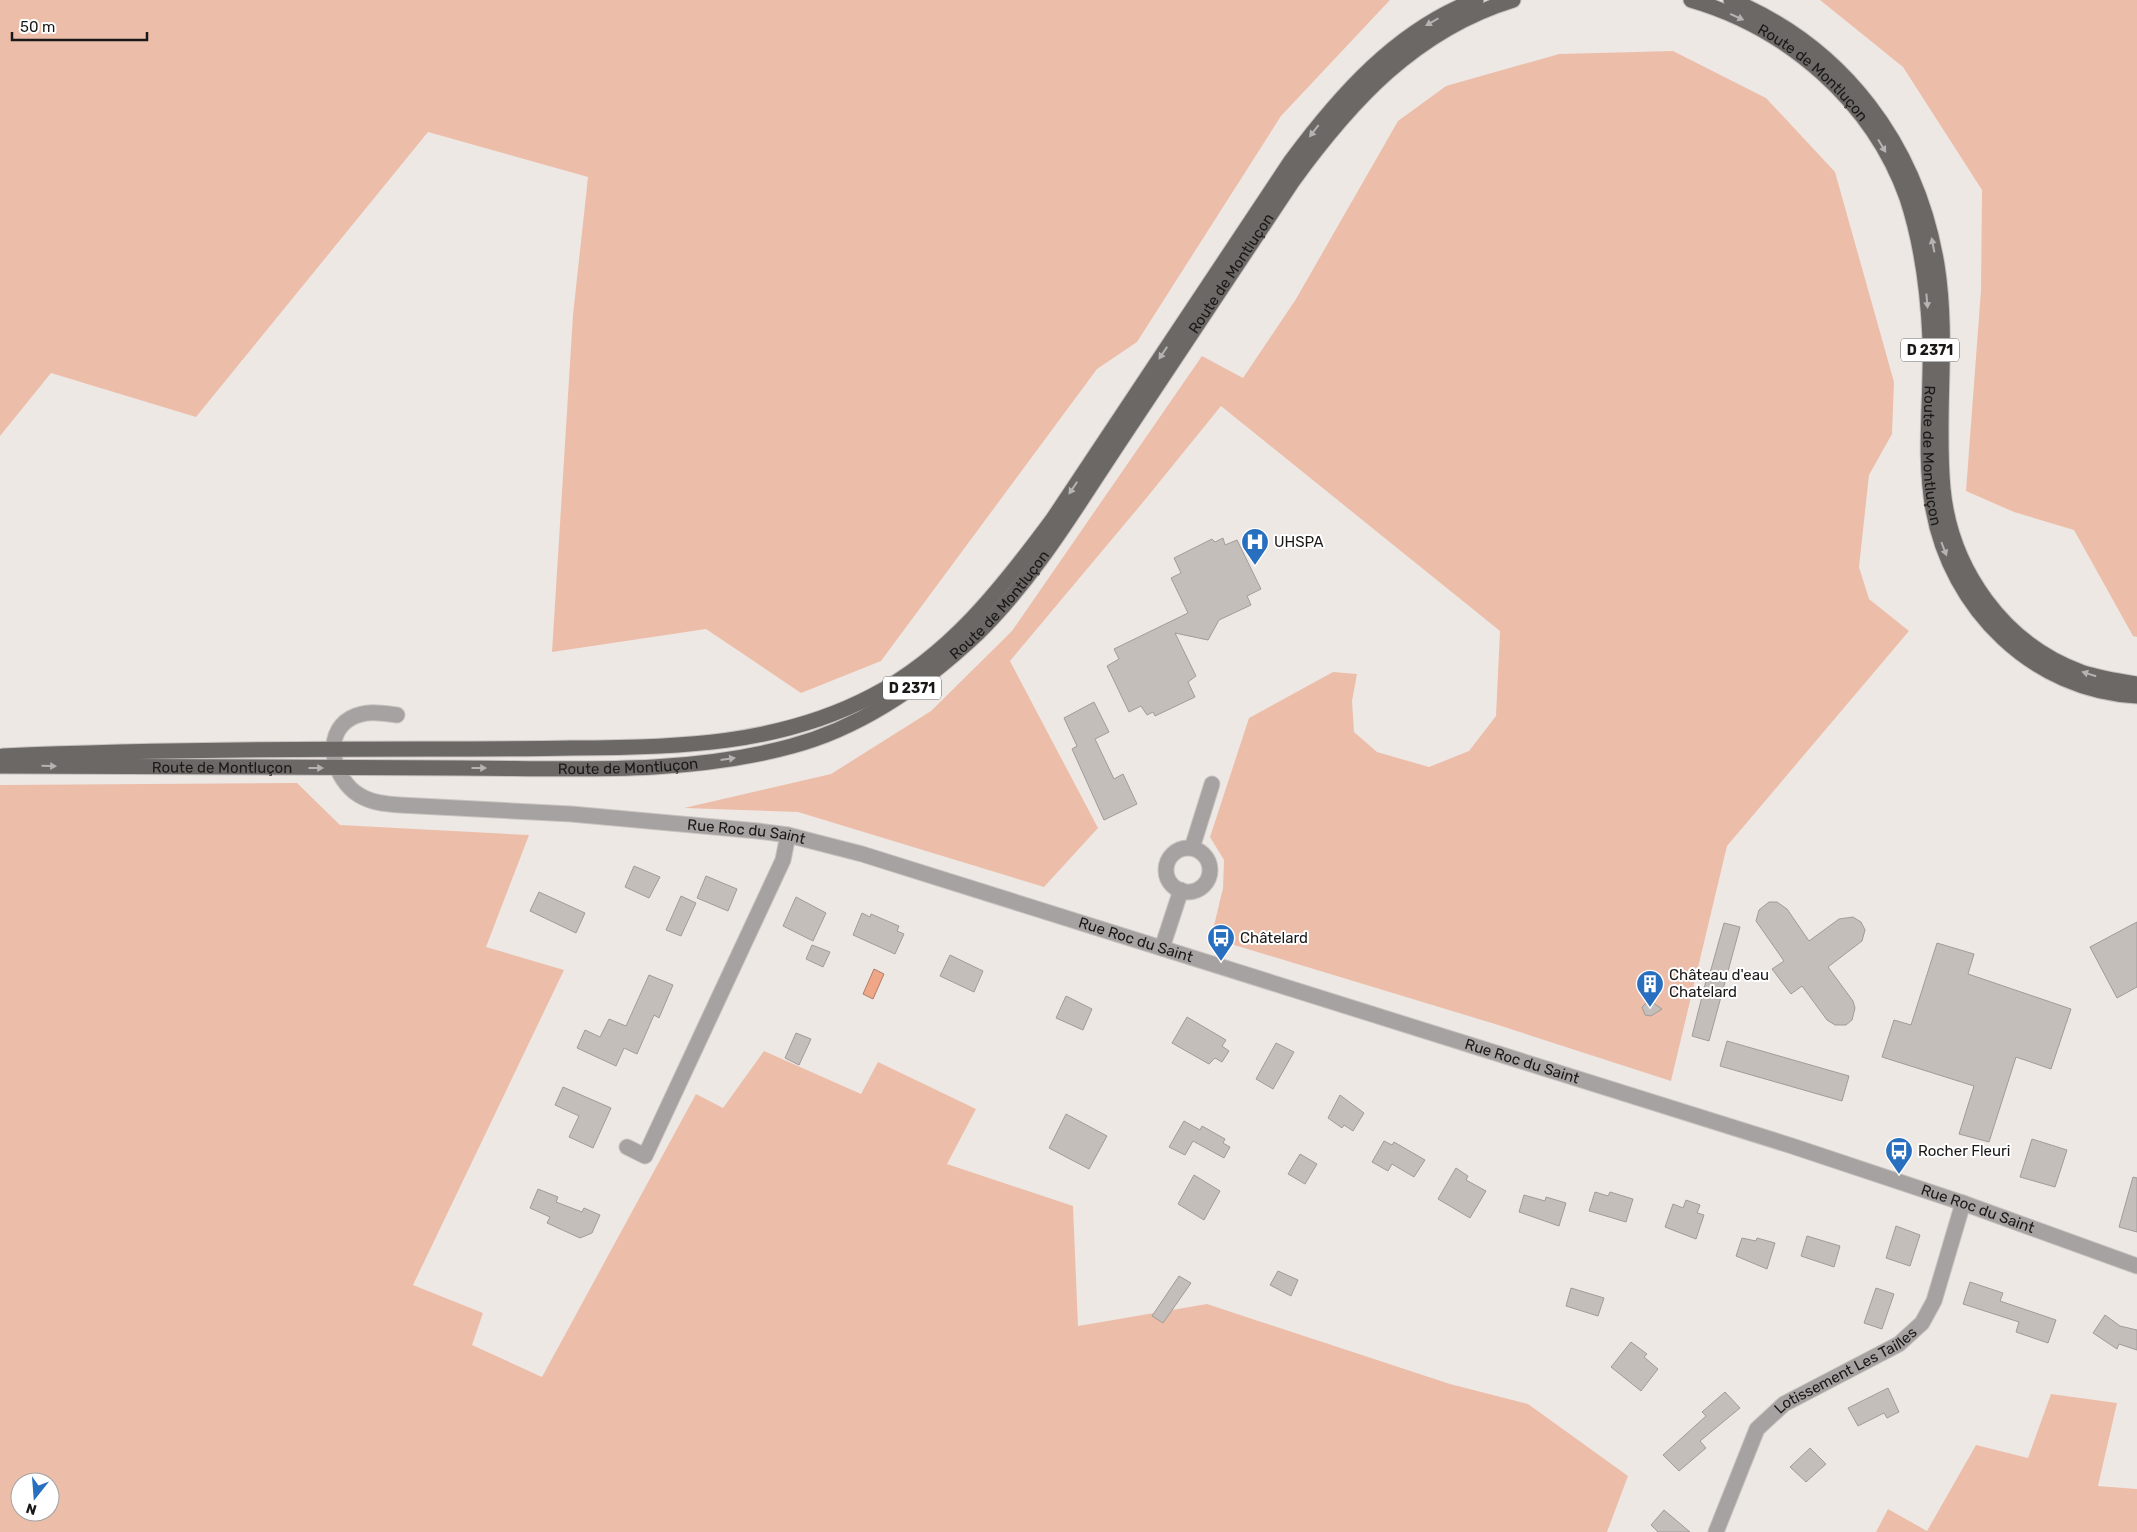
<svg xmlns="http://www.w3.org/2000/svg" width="2137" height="1532" viewBox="0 0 2137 1532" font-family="Rubik,sans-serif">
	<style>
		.green { fill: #ecbeaa; fill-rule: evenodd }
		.water { fill: #f0a787; stroke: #b07c66 }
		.building { fill: #c4bebb; stroke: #a19b99 }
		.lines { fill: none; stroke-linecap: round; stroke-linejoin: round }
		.street-casing { stroke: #c8c3c0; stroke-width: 17 }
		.primary-casing { stroke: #c8c3c0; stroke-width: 17 }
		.street { stroke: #a5a2a1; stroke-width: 15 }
		.primary { stroke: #6c6866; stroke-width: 15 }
		.oneway { fill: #b6b4b2 }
		.labels { text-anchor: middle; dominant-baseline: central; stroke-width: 4; stroke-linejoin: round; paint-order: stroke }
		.shield { fill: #fff; stroke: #5f5e5d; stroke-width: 1 }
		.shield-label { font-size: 14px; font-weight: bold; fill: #1b1918 }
		.street-label { font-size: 15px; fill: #1b1918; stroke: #fff }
		.poi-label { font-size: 15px; fill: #1b1918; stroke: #fff; text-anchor: start }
	</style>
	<rect width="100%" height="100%" fill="#eee8e5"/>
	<!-- green -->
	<path class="green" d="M 0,0 L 1390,0 L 1281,116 L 1137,342 L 1097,369 L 881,661 L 801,693 L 706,629 L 552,652 L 573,315 L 588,177 L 428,132 L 196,417 L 51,373 L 0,436 Z
		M 1820,0 L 2137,0 L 2137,637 L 2133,636 L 2074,530 L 2014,512 L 1966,491 L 1981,290 L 1982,190 L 1903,67 Z
		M 1673,51 L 1766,98 L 1835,172 L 1894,382 L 1892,434 L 1869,475 L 1859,567 L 1869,599 L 1909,631 L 1727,846 L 1671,1081 L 1495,1024 L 1211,938 L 1223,888 L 1224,860 L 1210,837 L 1249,718 L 1333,672 L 1357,674 L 1352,701 L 1354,732 L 1377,752 L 1429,767 L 1469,751 L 1496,716 L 1500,631 L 1221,406 L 1144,501 L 1010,661 L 1098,828 L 1044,887 L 798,812 L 684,808 L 831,774 L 931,711 L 1012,631 L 1202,356 L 1243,378 L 1296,299 L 1398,121 L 1446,86 L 1559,54 Z
		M 297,783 L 340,825 L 529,835 L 486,947 L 564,970 L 413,1285 L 483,1313 L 472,1345 L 542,1377 L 696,1094 L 723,1108 L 764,1051 L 861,1094 L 878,1062 L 976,1109 L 947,1164 L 1073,1206 L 1078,1326 L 1207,1304 L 1450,1384 L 1528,1404 L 1628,1476 L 1607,1532 L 0,1532 L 0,785 ZM 20,1482 L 50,1482 L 50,1512 L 20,1512 Z
		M 2051,1394 L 2117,1403 L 2098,1486 L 2137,1489 L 2137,1532 L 1876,1532 L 1888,1509 L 1927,1531 L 1976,1445 L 2028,1458 Z"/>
	<!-- water -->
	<path class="water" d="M 874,969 L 884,974 L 873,999 L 863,994 Z"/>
	<!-- building -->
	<path class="building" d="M 1223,538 L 1225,545 L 1237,540 L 1261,589 L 1247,596 L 1251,605 L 1219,620 L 1208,640 L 1175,633 L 1196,676 L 1188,682 L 1195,697 L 1155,716 L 1153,712 L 1147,715 L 1141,706 L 1129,712 L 1107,666 L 1119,659 L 1114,649 L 1188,613 L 1171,578 L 1181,573 L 1174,558 L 1212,539 L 1215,542 Z
		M 1094,702 L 1109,732 L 1095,739 L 1114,779 L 1123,774 L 1137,804 L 1104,820 L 1072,749 L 1077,746 L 1064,718 Z
		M 634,866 L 660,877 L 649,898 L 625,887 Z
		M 706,876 L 737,889 L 728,911 L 697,898 Z
		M 539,892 L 585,913 L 576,933 L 530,911 Z
		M 681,896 L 696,903 L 681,936 L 666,930 Z
		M 796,897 L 826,913 L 813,941 L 783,926 Z
		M 1769,902 L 1777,902 L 1787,909 L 1809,941 L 1839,919 L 1853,917 L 1861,922 L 1865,930 L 1862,941 L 1828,967 L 1853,1001 L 1855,1008 L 1852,1020 L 1846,1025 L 1835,1025 L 1827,1020 L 1802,986 L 1791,994 L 1772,969 L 1784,961 L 1756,921 L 1759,910 Z
		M 862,913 L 870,917 L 871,914 L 899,926 L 897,931 L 904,934 L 895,954 L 853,935 Z
		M 2137,922 L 2137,987 L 2117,998 L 2090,947 Z
		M 1724,923 L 1740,927 L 1709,1041 L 1692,1036 L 1708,973 L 1710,973 Z
		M 1937,943 L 1974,954 L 1968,974 L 2071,1009 L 2051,1069 L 2016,1057 L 1989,1142 L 1959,1134 L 1974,1086 L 1882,1057 L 1894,1020 L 1911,1025 Z
		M 812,945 L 830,952 L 823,967 L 806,959 Z
		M 950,955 L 983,971 L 974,992 L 940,976 Z
		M 649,975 L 673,985 L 659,1018 L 654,1015 L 637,1054 L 624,1048 L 616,1066 L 577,1048 L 585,1030 L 600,1037 L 609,1019 L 626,1026 Z
		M 1066,996 L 1092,1009 L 1083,1030 L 1056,1018 Z
		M 1649,1000 L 1662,1009 L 1651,1016 L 1645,1015 L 1642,1007 Z
		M 1187,1017 L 1226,1040 L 1222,1046 L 1229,1051 L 1222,1062 L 1215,1058 L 1209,1064 L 1172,1043 Z
		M 796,1033 L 811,1039 L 799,1065 L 785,1058 Z
		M 1727,1041 L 1849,1076 L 1842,1101 L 1720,1066 Z
		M 1276,1043 L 1294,1052 L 1273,1089 L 1256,1079 Z
		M 563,1087 L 611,1108 L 593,1148 L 569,1137 L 579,1116 L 555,1105 Z
		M 1340,1095 L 1364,1113 L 1353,1131 L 1344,1125 L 1342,1128 L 1328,1118 Z
		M 1066,1114 L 1107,1136 L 1089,1169 L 1049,1148 Z
		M 1184,1121 L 1200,1130 L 1202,1126 L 1225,1139 L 1223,1143 L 1230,1147 L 1224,1158 L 1193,1141 L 1185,1155 L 1169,1147 Z
		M 2032,1139 L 2067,1150 L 2055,1187 L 2020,1177 Z
		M 1384,1141 L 1392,1145 L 1394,1142 L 1425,1160 L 1414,1177 L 1392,1164 L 1388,1171 L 1372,1162 Z
		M 1300,1154 L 1317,1164 L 1305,1184 L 1288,1174 Z
		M 1456,1168 L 1468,1176 L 1466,1180 L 1486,1191 L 1470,1218 L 1438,1199 Z
		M 1194,1175 L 1220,1191 L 1204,1220 L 1178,1204 Z
		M 2133,1177 L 2137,1178 L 2137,1232 L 2119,1227 Z
		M 538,1189 L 558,1197 L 556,1202 L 582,1212 L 584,1208 L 600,1215 L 592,1233 L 580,1238 L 547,1223 L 550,1217 L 530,1208 Z
		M 1595,1192 L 1608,1196 L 1610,1192 L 1633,1199 L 1626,1222 L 1589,1211 Z
		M 1524,1195 L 1545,1201 L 1546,1197 L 1566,1203 L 1559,1226 L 1519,1212 Z
		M 1686,1200 L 1700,1205 L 1697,1213 L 1704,1215 L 1696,1239 L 1665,1227 L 1673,1204 L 1683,1208 Z
		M 1896,1226 L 1920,1235 L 1910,1266 L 1886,1258 Z
		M 1807,1236 L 1840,1246 L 1834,1267 L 1801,1256 Z
		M 1742,1238 L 1756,1241 L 1757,1238 L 1775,1243 L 1767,1269 L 1736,1256 Z
		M 1278,1271 L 1298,1280 L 1291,1296 L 1270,1285 Z
		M 1179,1276 L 1191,1283 L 1163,1323 L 1152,1316 Z
		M 1970,1282 L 2003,1293 L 2000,1301 L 2056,1320 L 2048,1343 L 2016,1332 L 2019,1322 L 1963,1304 Z
		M 1571,1288 L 1604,1298 L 1598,1316 L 1566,1306 Z
		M 1876,1288 L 1894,1294 L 1882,1329 L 1864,1323 Z
		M 2105,1315 L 2120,1326 L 2137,1330 L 2137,1350 L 2119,1344 L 2117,1349 L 2093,1333 Z
		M 1631,1342 L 1647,1354 L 1644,1357 L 1658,1369 L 1641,1391 L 1611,1367 Z
		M 1888,1388 L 1899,1412 L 1887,1418 L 1884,1413 L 1858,1426 L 1848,1408 Z
		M 1725,1392 L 1740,1408 L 1700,1441 L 1706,1448 L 1679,1471 L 1663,1455 L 1706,1416 L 1702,1412 Z
		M 1810,1448 L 1826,1464 L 1806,1482 L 1790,1467 Z
		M 1664,1510 L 1690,1532 L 1658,1532 L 1651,1525 Z"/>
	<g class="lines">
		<defs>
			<g id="street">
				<path id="s1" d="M 397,715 C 382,713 366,710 351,718 C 321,735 334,780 359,795 C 372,803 386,804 400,805 L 571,814 L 758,831 L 788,835 L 862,854 L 1792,1146 L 1963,1203 L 2137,1266"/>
				<path d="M 1192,848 L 1212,784"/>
				<circle cx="1188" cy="870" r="22"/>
				<path d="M 1162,948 L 1181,890"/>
				<path d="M 627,1147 L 645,1156 L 783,860 L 788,835"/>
				<path id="s2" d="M 1716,1532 L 1757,1429 L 1784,1404 L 1899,1344 L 1922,1323 L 1934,1301 L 1963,1203"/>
			</g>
			<g id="primary">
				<path id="s3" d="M 1691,0 C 1788,28 1873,102 1907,198 C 1922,244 1928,291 1930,339 C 1932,395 1923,453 1933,509 C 1951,609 2033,691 2137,696"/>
				<path d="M 1731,0 C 1844,47 1917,145 1937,265 C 1949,340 1936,415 1943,489 C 1951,570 2004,644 2081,672 C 2099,678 2118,681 2137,684"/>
				<path d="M 3,756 C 143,750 284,749 424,749 C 473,749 523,749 572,748 C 675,748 779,745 872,696 C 949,656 1002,588 1053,519 L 1291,161 C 1340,95 1397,30 1476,0"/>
				<path id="s4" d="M 0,766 C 152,768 304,768 456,768 C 567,768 683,776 792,746 C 863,727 925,683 978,633 C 1034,578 1075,509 1118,444 C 1176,357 1234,269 1292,182 C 1350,102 1415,30 1513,0"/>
			</g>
		</defs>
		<!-- street casing -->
		<use href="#street" class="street-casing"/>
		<!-- primary casing -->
		<use href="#primary" class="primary-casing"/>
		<!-- street -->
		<use href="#street" class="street"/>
		<!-- primary -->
		<use href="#primary" class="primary"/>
	</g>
	<!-- one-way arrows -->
	<defs><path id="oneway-solid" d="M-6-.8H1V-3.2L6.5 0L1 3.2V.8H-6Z" transform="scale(1.25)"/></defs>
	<g class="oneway">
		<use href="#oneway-solid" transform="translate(1737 17) rotate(24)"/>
		<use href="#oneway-solid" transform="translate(1432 22) rotate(150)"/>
		<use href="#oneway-solid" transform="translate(1314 131) rotate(128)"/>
		<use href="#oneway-solid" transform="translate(1882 146) rotate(59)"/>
		<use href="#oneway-solid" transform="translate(1933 245) rotate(-101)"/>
		<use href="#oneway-solid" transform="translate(1927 301) rotate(85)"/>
		<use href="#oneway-solid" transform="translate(1163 353) rotate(124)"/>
		<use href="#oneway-solid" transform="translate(1073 488) rotate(124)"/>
		<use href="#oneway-solid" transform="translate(1944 549) rotate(69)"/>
		<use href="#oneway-solid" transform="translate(2089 674) rotate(-163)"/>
		<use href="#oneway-solid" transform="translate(728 759) rotate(-8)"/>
		<use href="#oneway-solid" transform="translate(49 766) rotate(1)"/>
		<use href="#oneway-solid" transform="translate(316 768)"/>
		<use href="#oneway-solid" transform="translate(479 768)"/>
	</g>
	<!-- icons -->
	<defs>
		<symbol id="hospital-pin" viewBox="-11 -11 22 30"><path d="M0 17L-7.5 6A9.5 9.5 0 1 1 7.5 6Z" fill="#286fbf" stroke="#fff"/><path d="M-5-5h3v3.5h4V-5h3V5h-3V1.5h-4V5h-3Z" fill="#fff"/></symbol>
		<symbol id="bus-pin" viewBox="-11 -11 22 30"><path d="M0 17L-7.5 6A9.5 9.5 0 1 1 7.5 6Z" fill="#286fbf" stroke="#fff"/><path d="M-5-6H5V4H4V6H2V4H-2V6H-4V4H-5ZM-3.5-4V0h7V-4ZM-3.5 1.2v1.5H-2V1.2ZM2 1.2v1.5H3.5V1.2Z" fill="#fff"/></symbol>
		<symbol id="building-pin" viewBox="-11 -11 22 30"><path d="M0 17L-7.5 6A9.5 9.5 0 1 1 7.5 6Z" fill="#286fbf" stroke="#fff"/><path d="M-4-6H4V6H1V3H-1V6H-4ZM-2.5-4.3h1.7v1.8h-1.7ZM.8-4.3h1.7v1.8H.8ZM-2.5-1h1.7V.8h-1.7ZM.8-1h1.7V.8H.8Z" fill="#fff"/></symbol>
	</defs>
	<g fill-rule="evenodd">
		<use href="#hospital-pin" x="1239" y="526" width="32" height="43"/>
		<use href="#bus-pin" x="1205" y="922" width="32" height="43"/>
		<use href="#building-pin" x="1634" y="968" width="32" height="43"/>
		<use href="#bus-pin" x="1883" y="1135" width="32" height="43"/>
	</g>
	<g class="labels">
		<!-- shield labels -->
		<g class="shield">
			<rect x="1901" y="338.5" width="58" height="23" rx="4"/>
			<rect x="883" y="676.5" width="58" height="23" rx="4"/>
		</g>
		<g class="shield-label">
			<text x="1930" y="350">D 2371</text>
			<text x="912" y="688">D 2371</text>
		</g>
		<!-- street labels -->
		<g class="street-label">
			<text stroke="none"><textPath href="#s3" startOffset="144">Route de Montluçon</textPath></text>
			<text stroke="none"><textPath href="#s4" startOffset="1454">Route de Montluçon</textPath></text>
			<text stroke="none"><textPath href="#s3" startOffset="564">Route de Montluçon</textPath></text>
			<text stroke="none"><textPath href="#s4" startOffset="1049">Route de Montluçon</textPath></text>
			<text stroke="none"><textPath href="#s4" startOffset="628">Route de Montluçon</textPath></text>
			<text stroke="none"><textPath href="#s4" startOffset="222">Route de Montluçon</textPath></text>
			<text stroke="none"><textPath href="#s1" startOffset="529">Rue Roc du Saint</textPath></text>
			<text stroke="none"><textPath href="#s1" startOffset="934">Rue Roc du Saint</textPath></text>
			<text stroke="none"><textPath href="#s1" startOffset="1339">Rue Roc du Saint</textPath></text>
			<text stroke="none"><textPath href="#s1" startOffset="1818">Rue Roc du Saint</textPath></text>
			<text stroke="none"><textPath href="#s2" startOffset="218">Lotissement Les Tailles</textPath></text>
		</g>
		<!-- poi labels -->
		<g class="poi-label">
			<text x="1274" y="542">UHSPA</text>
			<text x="1240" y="938">Châtelard</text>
			<text x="1669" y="975">Château d'eau<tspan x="1669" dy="17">Chatelard</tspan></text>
			<text x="1918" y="1151">Rocher Fleuri</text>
		</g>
	</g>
	<!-- north arrow -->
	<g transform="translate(35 1497) rotate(197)"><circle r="24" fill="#ffffff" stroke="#a4a3a3"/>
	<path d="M0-4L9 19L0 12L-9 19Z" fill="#286fbf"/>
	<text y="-8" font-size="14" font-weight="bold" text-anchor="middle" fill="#1b1918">N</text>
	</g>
	<!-- scale -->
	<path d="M12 32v8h135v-8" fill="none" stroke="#1b1918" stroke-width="2.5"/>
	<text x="20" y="32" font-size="15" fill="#1b1918" stroke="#ffffff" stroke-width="4" paint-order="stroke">50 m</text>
</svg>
